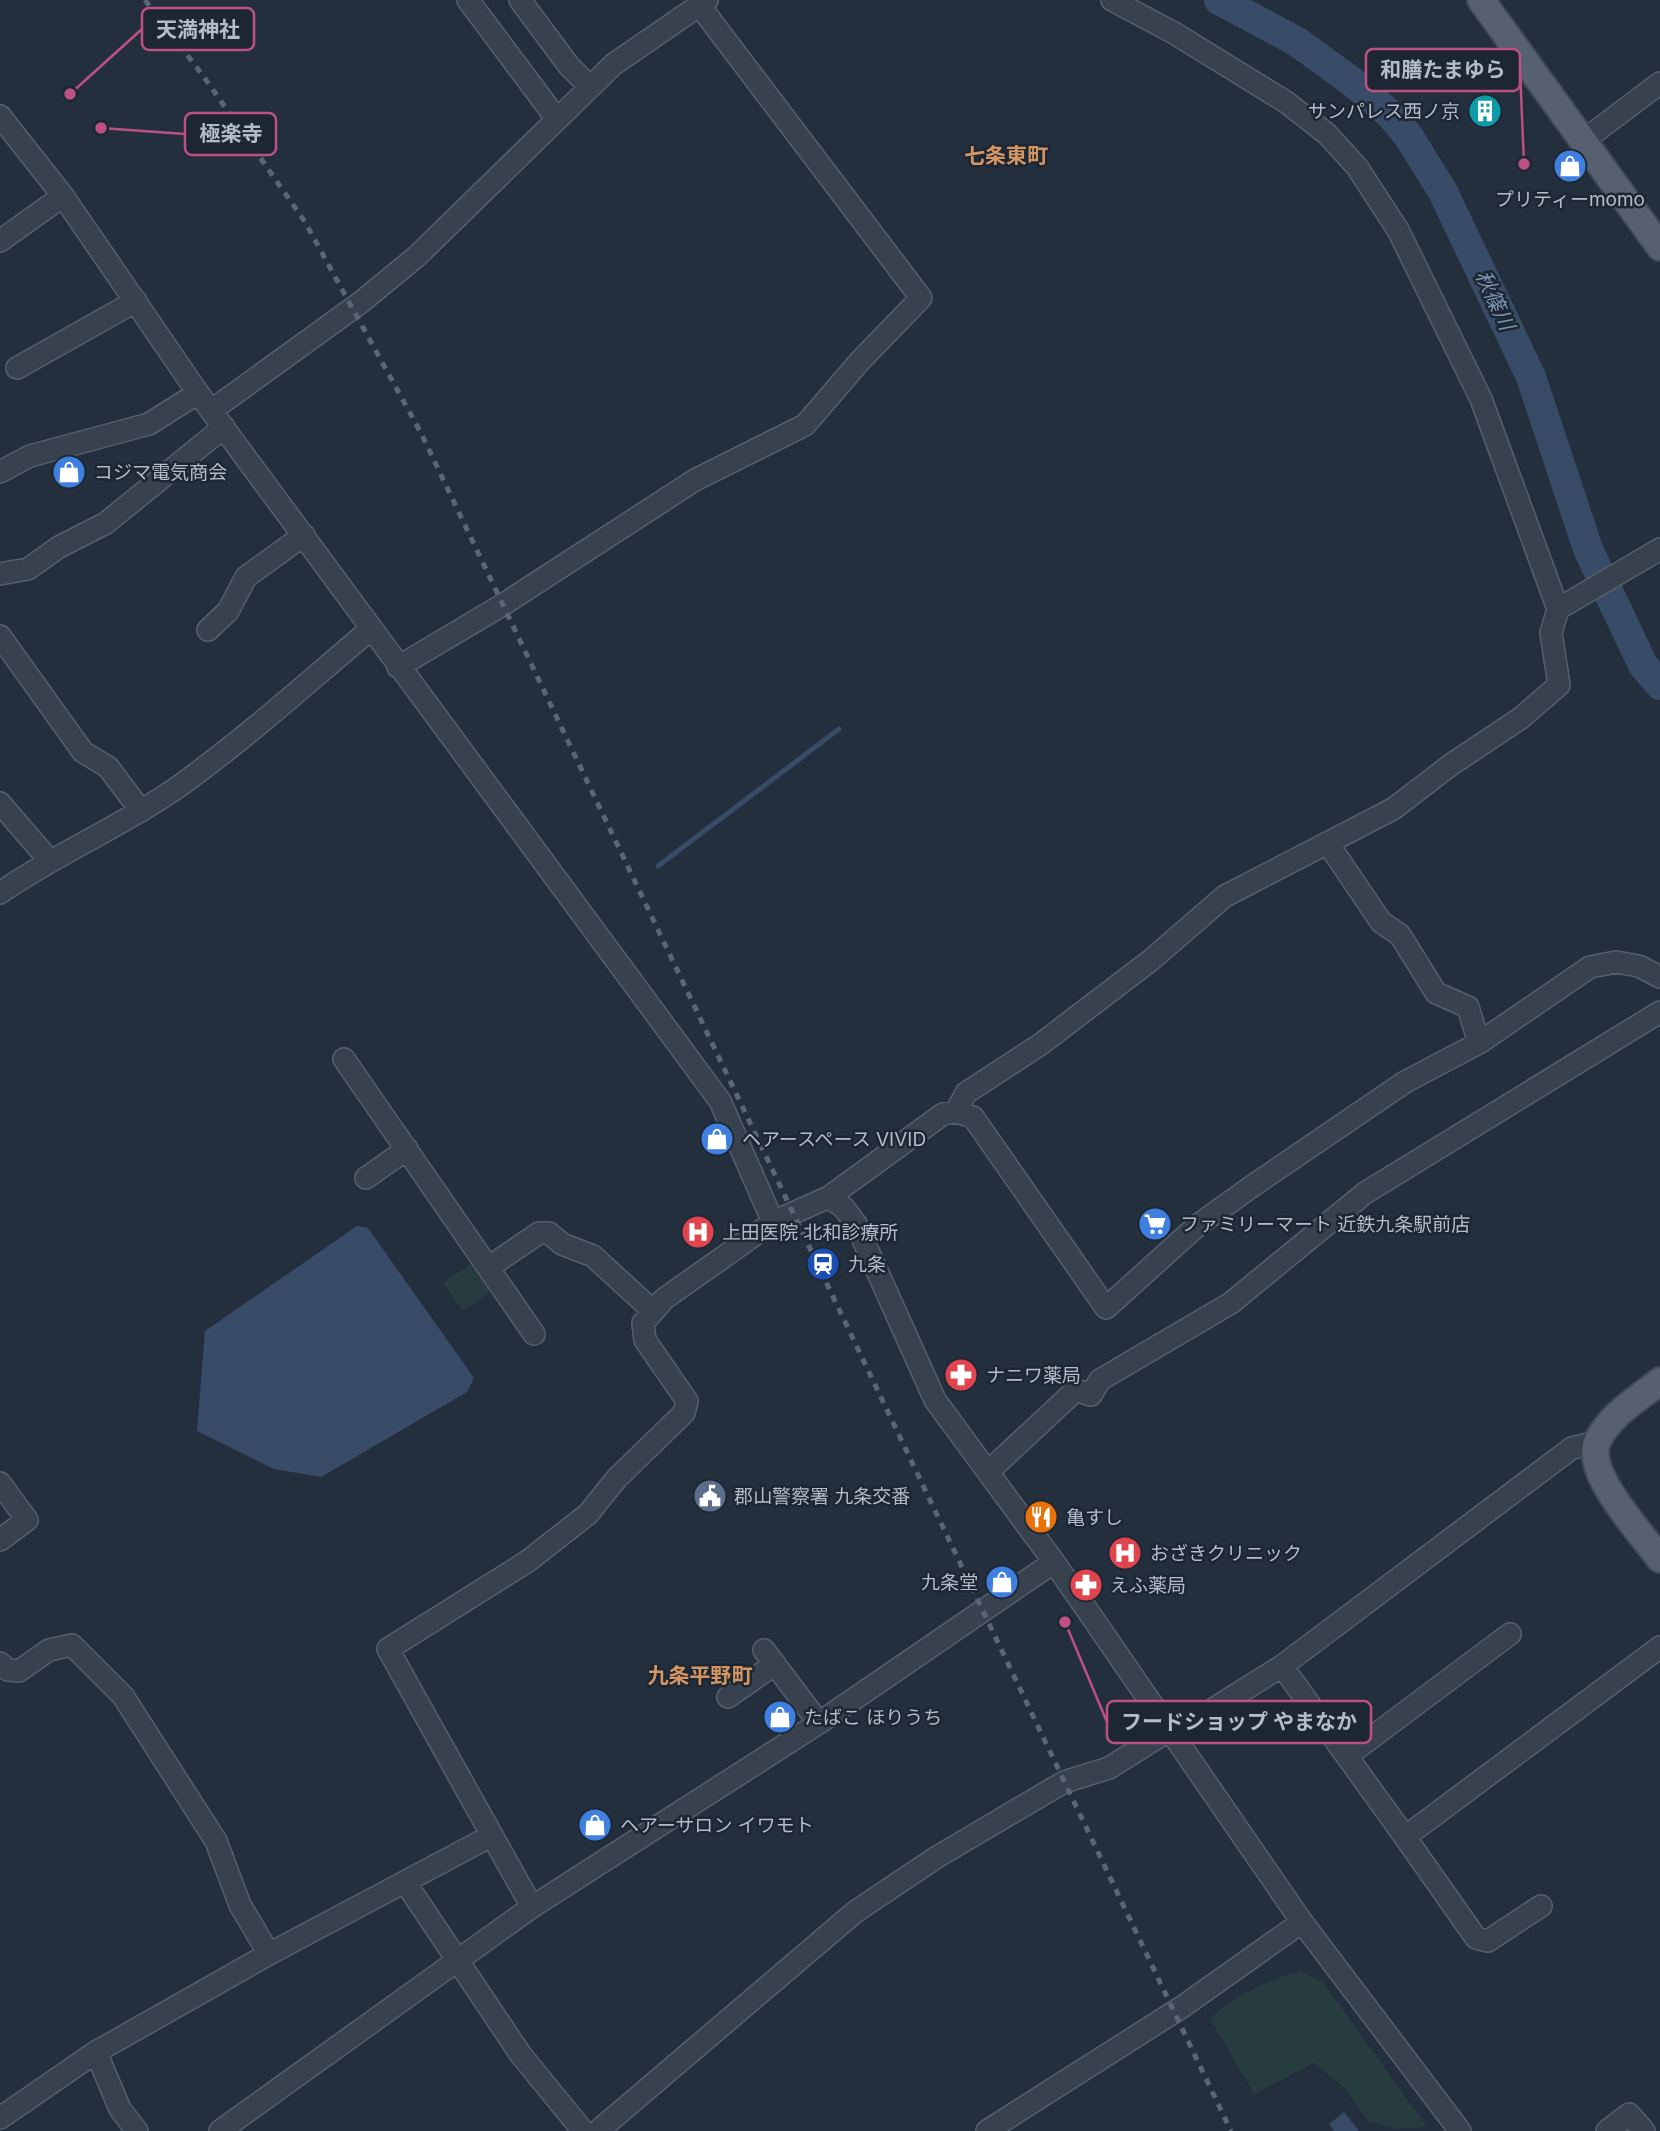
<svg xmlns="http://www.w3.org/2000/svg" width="1660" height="2131" viewBox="0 0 1660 2131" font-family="Inter,'Noto Sans JP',sans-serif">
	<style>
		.green { fill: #263c3f }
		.water { fill: #394c67 }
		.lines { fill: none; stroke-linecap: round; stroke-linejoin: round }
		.stream { stroke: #394c67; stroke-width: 5 }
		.river { stroke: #394c67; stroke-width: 30 }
		.minor-casing { stroke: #565f6c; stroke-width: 24 }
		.major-casing { stroke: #414a57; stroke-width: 30 }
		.minor { stroke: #38414e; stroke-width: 21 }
		.major { stroke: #56606e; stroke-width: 26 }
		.rail { stroke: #5a6575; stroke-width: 5; stroke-dasharray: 7 7; stroke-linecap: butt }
		.labels { text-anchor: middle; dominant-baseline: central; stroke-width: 5; stroke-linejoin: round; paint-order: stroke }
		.poi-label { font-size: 19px; fill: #b4bcc9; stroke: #1d2633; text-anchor: start }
		.neighbourhood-label { font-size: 21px; font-weight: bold; fill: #d59563; stroke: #1d2633 }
		.water-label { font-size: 21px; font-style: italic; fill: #7c92b1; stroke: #1d2633 }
		.leader { fill: none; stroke: #bd5182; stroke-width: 2.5 }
		.callout-dot { fill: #bd5182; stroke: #1d2633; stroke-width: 2.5 }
		.callout { fill: #1d2633; stroke: #bd5182; stroke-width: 2.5 }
		.callout-label { font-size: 21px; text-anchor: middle; font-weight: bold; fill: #b4bcc9 }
	</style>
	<rect width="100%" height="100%" fill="#242f3e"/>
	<!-- green -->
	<path class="green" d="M 474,1262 L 493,1290 L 463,1311 L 443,1283 Z
		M 1300,1971 L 1323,1982 L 1427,2127 L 1396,2129 L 1369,2122 L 1342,2085 L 1314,2063 L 1254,2094 L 1210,2018 C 1238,1995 1265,1981 1300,1971 Z"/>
	<!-- water -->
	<path class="water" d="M 357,1226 L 368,1228 L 474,1378 L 467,1392 L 321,1477 L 274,1469 L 197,1431 L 205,1331 Z
		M 1344,2112 L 1359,2131 L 1334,2131 L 1329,2124 Z"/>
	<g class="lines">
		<!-- stream -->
		<path class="stream" d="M 658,866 L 839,729"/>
		<!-- river -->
		<path class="river" d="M 1219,0 L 1296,41 L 1351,81 L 1391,115 L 1409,137 L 1443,192 L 1531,377 L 1588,549 L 1643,665 L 1660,685"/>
		<defs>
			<path id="minor" d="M 468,0 L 556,118
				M 520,0 L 569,66 L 589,86
				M 1112,0 L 1174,33 L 1286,102 L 1327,134 L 1357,167 L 1398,230 L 1481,399 L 1558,609
				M 0,116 L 63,196 L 198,393 L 720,1101 L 773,1222
				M 1583,141 L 1660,83
				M 0,241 L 63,196
				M 17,368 L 136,301
				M 212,410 L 360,303 L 416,257 L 614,64 L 707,0
				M 0,472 L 30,456 L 149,424 L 198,393
				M 0,574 L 28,569 L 59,547 L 106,523 L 224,427
				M 208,630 L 228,611 L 246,577 L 304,535
				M 0,636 L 83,752 L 108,767 L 141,811
				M 398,667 L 504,604 L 695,480 L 805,425 L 860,361 L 921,298 L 699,5
				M 0,803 L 49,860
				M 1329,845 L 1381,922 L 1400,935 L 1436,993 L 1468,1007 L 1479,1043
				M 0,893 C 57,853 121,827 178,787 C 245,739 308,682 371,629
				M 344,1059 L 534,1334
				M 956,1112 L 966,1093 L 1041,1044 L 1151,960 L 1225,896 L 1393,809 L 1452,764 L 1521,718 L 1559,685 L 1551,633 L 1558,609 L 1660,549
				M 366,1178 L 407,1149
				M 829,1197 L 844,1208 L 856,1224 L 935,1400 L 1054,1562 L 1302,1922 L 1460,2131
				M 489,1267 L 539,1233 L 549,1233 L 562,1244 L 593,1256 L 653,1311
				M 989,1471 L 1076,1390 L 1091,1395 L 1100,1380 L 1231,1303 L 1365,1193 L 1660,1012
				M 0,1483 L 27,1520 L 0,1540
				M 764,1650 L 819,1723
				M 0,1663 L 8,1670 L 19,1671 L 49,1650 L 72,1645 L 123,1696 L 216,1841 L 240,1905 L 269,1954
				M 1282,1666 L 1405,1837
				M 728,1697 L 775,1664
				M 1175,1733 L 1282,1666 L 1572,1448 L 1596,1442
				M 1347,1756 L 1510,1634
				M 405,1882 L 521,2055 L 583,2131
				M 1541,1906 L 1488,1941 L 1476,1938 L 1405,1837 L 1660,1647
				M 532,1907 L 388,1649 L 528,1561 L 588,1514 L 617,1478 L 684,1413 L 687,1401 L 645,1340 L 643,1323 L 664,1299 L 773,1222 L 829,1197 L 943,1114 L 956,1112 L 973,1117 L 1106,1308 L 1198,1225 L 1251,1187 L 1405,1082 L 1479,1043 L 1590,967 L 1616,962 L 1639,966 L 1660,977
				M 96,2052 L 120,2109 L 137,2131
				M 0,2118 L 96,2052 L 269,1954 L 491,1836
				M 220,2131 L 532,1907 L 819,1723 L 1054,1562
				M 598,2131 L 855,1912 L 937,1857 L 1064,1782 L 1109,1768 L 1171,1729
				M 987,2131 L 1182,2007 L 1302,1922
				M 1607,2131 L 1629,2114 L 1644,2131"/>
			<path id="major" d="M 1481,0 L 1660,247
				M 1660,1381 C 1639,1398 1610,1415 1598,1440 C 1582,1471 1642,1534 1660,1559"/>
		</defs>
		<!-- minor casing -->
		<use href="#minor" class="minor-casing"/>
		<!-- major casing -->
		<use href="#major" class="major-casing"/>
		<!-- minor -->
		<use href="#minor" class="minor"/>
		<!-- major -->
		<use href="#major" class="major"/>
		<!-- rail -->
		<path class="rail" d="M 145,0 L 204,77 L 305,222 L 421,433 L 1231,2131"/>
	</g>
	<!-- icons -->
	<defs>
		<symbol id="building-disc" viewBox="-11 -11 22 22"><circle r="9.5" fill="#0f9aa8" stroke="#1d2633"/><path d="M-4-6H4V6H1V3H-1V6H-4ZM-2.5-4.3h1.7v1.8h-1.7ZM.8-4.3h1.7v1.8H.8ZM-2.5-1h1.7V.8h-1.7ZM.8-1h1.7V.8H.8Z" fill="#fff"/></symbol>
		<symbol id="shop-disc" viewBox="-11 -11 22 22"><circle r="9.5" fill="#3f7fe0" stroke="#1d2633"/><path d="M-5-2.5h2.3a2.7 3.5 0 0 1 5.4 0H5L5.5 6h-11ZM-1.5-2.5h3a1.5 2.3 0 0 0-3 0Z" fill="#fff"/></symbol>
		<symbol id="supermarket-disc" viewBox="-11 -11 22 22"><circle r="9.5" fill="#3f7fe0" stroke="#1d2633"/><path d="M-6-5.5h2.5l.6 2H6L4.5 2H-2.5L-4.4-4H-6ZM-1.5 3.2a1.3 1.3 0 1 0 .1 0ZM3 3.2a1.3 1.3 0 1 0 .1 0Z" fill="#fff"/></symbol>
		<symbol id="hospital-disc" viewBox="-11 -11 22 22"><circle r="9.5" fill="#e0444e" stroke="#1d2633"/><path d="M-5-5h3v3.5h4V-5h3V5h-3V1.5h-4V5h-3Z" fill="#fff"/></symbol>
		<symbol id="station-disc" viewBox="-11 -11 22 22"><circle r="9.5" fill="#1a4fb4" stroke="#1d2633"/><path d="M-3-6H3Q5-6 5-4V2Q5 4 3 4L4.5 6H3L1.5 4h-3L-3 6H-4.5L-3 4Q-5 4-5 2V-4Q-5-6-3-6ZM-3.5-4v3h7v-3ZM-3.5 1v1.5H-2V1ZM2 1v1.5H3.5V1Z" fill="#fff"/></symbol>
		<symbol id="pharmacy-disc" viewBox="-11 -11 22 22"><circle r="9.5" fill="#e0444e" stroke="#1d2633"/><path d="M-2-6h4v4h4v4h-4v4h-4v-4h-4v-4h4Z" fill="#fff"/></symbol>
		<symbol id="civic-disc" viewBox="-11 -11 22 22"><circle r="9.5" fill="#5c6f8a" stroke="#1d2633"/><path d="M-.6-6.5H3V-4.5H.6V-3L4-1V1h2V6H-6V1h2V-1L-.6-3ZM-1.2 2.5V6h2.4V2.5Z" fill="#fff"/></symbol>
		<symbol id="restaurant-disc" viewBox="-11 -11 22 22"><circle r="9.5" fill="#e8710a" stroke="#1d2633"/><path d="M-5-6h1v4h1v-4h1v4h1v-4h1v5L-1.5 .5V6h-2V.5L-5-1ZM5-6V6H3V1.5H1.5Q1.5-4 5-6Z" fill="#fff"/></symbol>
	</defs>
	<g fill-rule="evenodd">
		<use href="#building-disc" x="1466" y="92" width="38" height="38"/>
		<use href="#shop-disc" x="1551" y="147" width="38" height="38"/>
		<use href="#shop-disc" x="50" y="453" width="38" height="38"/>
		<use href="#shop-disc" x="698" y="1120" width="38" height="38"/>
		<use href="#supermarket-disc" x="1136" y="1205" width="38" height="38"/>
		<use href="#hospital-disc" x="679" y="1213" width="38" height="38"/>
		<use href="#station-disc" x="804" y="1245" width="38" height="38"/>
		<use href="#pharmacy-disc" x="942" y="1356" width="38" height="38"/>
		<use href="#civic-disc" x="691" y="1477" width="38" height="38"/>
		<use href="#restaurant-disc" x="1022" y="1498" width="38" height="38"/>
		<use href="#hospital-disc" x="1106" y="1534" width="38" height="38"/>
		<use href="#shop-disc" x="983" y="1563" width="38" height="38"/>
		<use href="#pharmacy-disc" x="1067" y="1566" width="38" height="38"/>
		<use href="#shop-disc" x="761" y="1698" width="38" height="38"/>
		<use href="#shop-disc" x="576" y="1806" width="38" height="38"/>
	</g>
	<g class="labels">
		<!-- poi labels -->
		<g class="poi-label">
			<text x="1460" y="111" text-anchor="end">サンパレス西ノ京</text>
			<text x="1570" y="199" text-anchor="middle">プリティーmomo</text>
			<text x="94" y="472">コジマ電気商会</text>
			<text x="742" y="1139">ヘアースペース VIVID</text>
			<text x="1180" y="1224">ファミリーマート 近鉄九条駅前店</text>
			<text x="722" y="1232">上田医院 北和診療所</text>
			<text x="848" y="1264">九条</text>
			<text x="986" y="1375">ナニワ薬局</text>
			<text x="734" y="1496">郡山警察署 九条交番</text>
			<text x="1066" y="1517">亀すし</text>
			<text x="1150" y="1553">おざきクリニック</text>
			<text x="978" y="1582" text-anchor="end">九条堂</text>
			<text x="1110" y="1585">えふ薬局</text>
			<text x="804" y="1717">たばこ ほりうち</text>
			<text x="620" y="1825">ヘアーサロン イワモト</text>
		</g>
		<!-- neighbourhood labels -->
		<g class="neighbourhood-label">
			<text x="1006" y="155">七条東町</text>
			<text x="700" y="1675">九条平野町</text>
		</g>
		<!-- water labels -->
		<g class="water-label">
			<text transform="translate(1495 300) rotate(65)">秋篠川</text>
		</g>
	</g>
	<!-- callouts -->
	<path class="leader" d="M70 94L142 29M1524 164L1520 70M101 128L185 134M1065 1622L1107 1722"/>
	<g class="callout-dot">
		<circle cx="70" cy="94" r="7"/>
		<circle cx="1524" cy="164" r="7"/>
		<circle cx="101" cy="128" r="7"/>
		<circle cx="1065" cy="1622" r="7"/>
	</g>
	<g class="callout">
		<rect x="142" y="8" width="112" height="42" rx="7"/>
		<rect x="1366" y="49" width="154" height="42" rx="7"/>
		<rect x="185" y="113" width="91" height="42" rx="7"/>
		<rect x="1107" y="1701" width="264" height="42" rx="7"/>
	</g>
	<g class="callout-label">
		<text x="198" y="37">天満神社</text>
		<text x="1443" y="77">和膳たまゆら</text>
		<text x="231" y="141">極楽寺</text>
		<text x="1239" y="1729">フードショップ やまなか</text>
	</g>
</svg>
